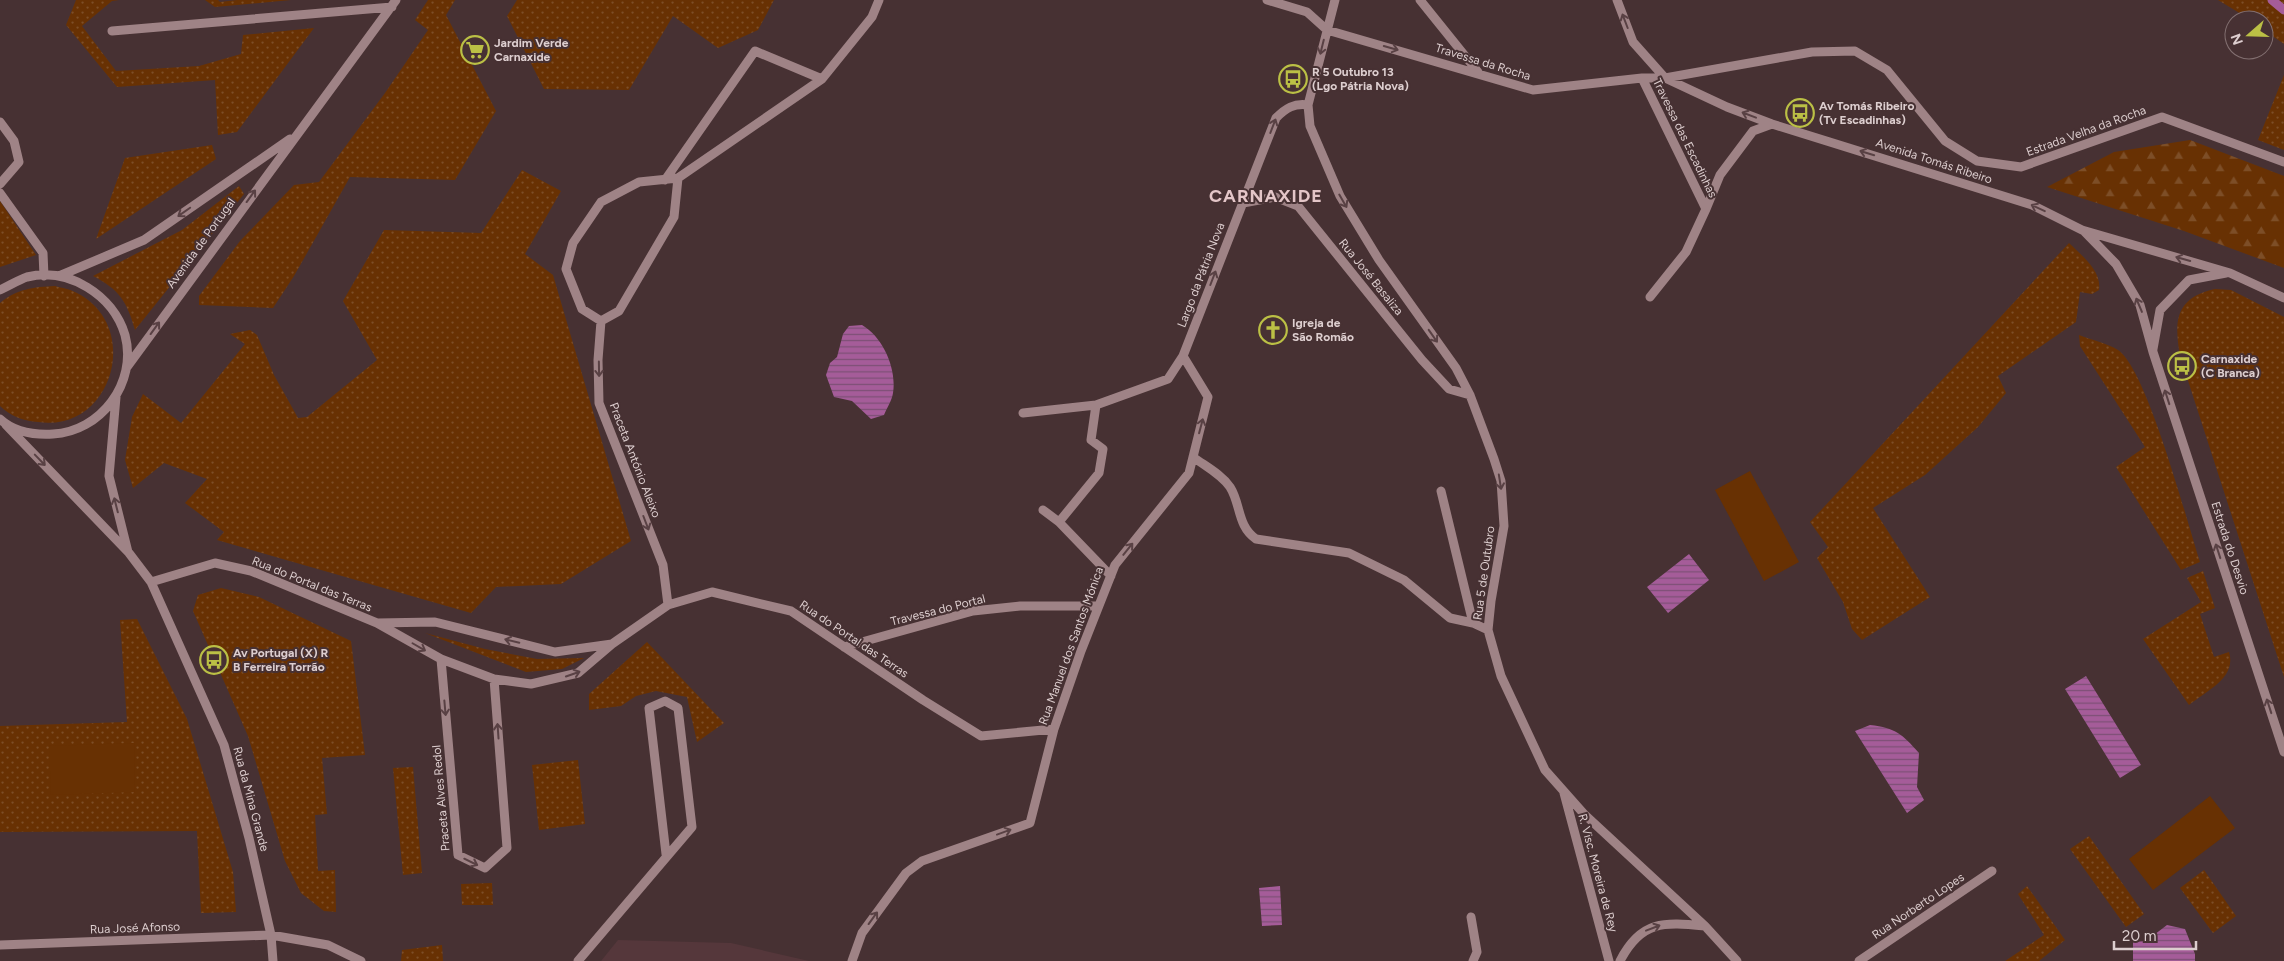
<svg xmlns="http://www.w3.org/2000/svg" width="2284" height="961" viewBox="0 0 2284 961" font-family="Figtree,sans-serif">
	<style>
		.built { fill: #55373b }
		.grass { fill: url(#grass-dots) }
		.forest { fill: url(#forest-firs) }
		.garden { fill: #683103 }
		.water { fill: url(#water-rules) }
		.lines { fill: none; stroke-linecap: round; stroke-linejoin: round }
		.stream { stroke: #a55c99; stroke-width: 9 }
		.minor { stroke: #9f8386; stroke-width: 9 }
		.oneway { stroke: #594144 }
		.labels { text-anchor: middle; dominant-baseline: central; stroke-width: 4; stroke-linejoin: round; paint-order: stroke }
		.poi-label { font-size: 12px; font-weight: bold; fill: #ddcecf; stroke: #473133; text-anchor: start }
		.street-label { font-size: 12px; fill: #ddcecf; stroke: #473133 }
		.district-label { font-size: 18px; font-weight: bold; letter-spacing: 1px; fill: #e4c6c8; stroke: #473133 }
	</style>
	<defs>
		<pattern id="grass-dots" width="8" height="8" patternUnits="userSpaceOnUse" patternTransform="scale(1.25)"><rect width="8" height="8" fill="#683103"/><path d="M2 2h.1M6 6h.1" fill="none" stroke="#7d4e27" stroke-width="1.8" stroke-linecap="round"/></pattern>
		<pattern id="forest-firs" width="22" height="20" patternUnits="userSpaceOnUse" patternTransform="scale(1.25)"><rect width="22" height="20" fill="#683103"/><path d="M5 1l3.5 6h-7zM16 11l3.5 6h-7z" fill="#7d4e27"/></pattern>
		<pattern id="water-rules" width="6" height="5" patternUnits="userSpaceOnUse" patternTransform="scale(1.25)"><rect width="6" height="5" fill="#a55c99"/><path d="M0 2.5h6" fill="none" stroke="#7d5075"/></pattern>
	</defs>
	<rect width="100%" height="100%" fill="#473133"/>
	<!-- built -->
	<path class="built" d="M 618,940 L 731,943 L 809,961 L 601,961 Z"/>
	<!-- grass -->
	<path class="grass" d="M 76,0 L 119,0 L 112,1 L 82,26 L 116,71 L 199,66 L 241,54 L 243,35 L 314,28 L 237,132 L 218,135 L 215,80 L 117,87 L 66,25 Z
		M 205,0 L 218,0 L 220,2 L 237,0 L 291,0 L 215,7 Z
		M 428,0 L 455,0 L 446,15 L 496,111 L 455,180 L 350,177 L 294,276 L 273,308 L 199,305 L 199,296 L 240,241 L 294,185 L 319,182 L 385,93 L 428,30 L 415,20 Z
		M 517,0 L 774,0 L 758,30 L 718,48 L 673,16 L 629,90 L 544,89 L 507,16 Z
		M 2218,0 L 2284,0 L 2284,44 L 2264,30 L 2264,20 L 2251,20 Z
		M 2284,75 L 2284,150 L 2258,140 Z
		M 212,145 L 216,159 L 96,239 L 125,158 Z
		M 522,170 L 561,191 L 525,254 L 553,275 L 631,541 L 561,584 L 496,587 L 471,613 L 217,540 L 224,532 L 185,503 L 207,479 L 164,463 L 133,488 L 125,460 L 132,417 L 143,394 L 181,423 L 245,344 L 230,334 L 250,330 L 257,335 L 274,375 L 298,418 L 307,417 L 377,360 L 343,301 L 384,230 L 481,233 Z
		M 239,186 L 244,194 L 135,330 C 127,302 120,290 93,276 L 182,230 Z
		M 0,201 L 36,255 L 0,267 Z
		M 2069,243 C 2082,256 2102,271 2099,290 L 2092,294 L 2080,292 L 2076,322 L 1998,376 L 2006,393 L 1978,427 L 1925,475 L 1873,508 L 1930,597 L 1862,640 L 1852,629 L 1843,602 L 1817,558 L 1828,547 L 1810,522 Z
		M 55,286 C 62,288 70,289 77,293 C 143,327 112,433 38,422 C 24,421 10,416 0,406 L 0,303 C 17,289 33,287 55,286 Z
		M 2215,289 L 2231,290 L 2284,317 L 2284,677 L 2180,356 C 2174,321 2175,298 2215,289 Z
		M 2079,335 C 2091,340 2107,343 2118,350 C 2147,369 2187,522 2200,562 L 2181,570 L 2116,467 L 2145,447 L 2080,346 Z
		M 2203,571 L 2215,608 L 2200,614 L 2214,657 L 2229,652 C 2237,678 2206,691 2189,705 L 2143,639 L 2201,602 L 2187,578 Z
		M 221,588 L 259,597 L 351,641 L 365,755 L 322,758 L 327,814 L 315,815 L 318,871 L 335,870 L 336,912 L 324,911 L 301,893 L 285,861 L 248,736 L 193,611 L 198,595 Z
		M 137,619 L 187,719 L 233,872 L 236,912 L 201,913 L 197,831 L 0,832 L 0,726 L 127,722 L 120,620 Z
		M 425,633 L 485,649 L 537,659 L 584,658 L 562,669 L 526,672 Z
		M 647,642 L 724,723 L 697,742 L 687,697 L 656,691 L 636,696 L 621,706 L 589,710 L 589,694 Z
		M 578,760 L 585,824 L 539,830 L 532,765 Z
		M 413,767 L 422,873 L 403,875 L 393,768 Z
		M 2089,836 L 2144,914 L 2126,927 L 2070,849 Z
		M 2204,870 L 2236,916 L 2213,933 L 2180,888 Z
		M 492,883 L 493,905 L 462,905 L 461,884 Z
		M 2027,886 L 2065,940 L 2039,961 L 2005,961 L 2044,935 L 2018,894 Z
		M 442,945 L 443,961 L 401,961 L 402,950 Z"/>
	<!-- forest -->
	<path class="forest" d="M 2190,140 L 2284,176 L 2284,268 L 2184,231 L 2047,187 L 2114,152 Z"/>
	<!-- garden -->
	<path class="garden" d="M 1750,471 L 1799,562 L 1764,581 L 1715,490 Z
		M 134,743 L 135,792 L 51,795 L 49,746 Z
		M 2210,796 L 2235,828 L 2153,890 L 2129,859 Z"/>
	<!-- water -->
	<path class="water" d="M 862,325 C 883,337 897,369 893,393 C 892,400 887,408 884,415 L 871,419 L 852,401 L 834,397 L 826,375 L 830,363 L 837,357 L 843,334 L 849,326 Z
		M 1689,554 L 1709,580 L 1668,613 L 1647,587 Z
		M 2086,676 L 2141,765 L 2120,778 L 2065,689 Z
		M 1870,725 C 1896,728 1902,734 1919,753 L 1917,787 L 1924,800 L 1907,813 L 1855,731 Z
		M 1280,886 L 1282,925 L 1262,926 L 1259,888 Z
		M 2167,925 L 2185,929 L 2195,954 L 2195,961 L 2133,961 L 2133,942 L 2146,941 Z"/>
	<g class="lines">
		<!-- stream -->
		<path class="stream" d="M 2272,0 L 2284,10"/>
		<!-- minor -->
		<path class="minor" d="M 1267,0 L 1307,12 L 1327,30 L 1533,90 L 1642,78 L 1665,78 L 1812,52 L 1855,51 L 1887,70 L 1945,141 L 1977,161 L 2021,167 L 2162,117 L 2284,162
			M 1335,0 L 1308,105 L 1310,126 L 1340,196 L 1379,260 L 1456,368 L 1470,395 L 1494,459 L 1501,481 L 1504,526 L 1491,601 L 1488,630 L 1501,676 L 1545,770 L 1584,814 L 1705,926 L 1737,961
			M 1420,0 L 1478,72
			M 1617,0 L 1633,42 L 1665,78 L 1727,107 L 1772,124 L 2032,205 L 2082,230 L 2230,273 L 2284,298
			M 112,31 L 392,7
			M 1642,78 L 1706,209 L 1686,252 L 1650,297
			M 0,122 L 14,141 L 19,162 L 0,184
			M 678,178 L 674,217 L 619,311 L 601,321 L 582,309 L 566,269 L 573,243 L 601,202 L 639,182 L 678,178 L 822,79 L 872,17 L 879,0
			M 665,180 L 755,51 L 822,79
			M 0,193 L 43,253 L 44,276
			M 1243,203 L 1275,197 L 1298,206 L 1422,360 L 1449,389 L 1470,395
			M 1706,209 L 1720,175 L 1753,131 L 1772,124
			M 2084,231 L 2116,264 L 2140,305 L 2153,352 L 2284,752
			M 59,276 L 144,240 L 290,139
			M 0,290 C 9,286 18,280 27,277 C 69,267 113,295 125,335 C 138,383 100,432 53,434 C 35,435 14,432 0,419
			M 601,321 L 598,360 L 599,403 L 663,565 L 668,605
			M 2153,349 L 2160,310 L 2189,280 L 2226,273
			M 127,367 L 396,0
			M 116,397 L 109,476 L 128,552
			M 1023,413 L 1096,405 L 1168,379 L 1183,356
			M 6,425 L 129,553 L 151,582 L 224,745 L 249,838 L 271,935 L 273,961
			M 1193,457 C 1205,466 1221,474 1230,487 C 1241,504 1237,526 1256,539 L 1349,553 L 1404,580 L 1450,618 L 1473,623 L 1488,630
			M 1441,491 L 1473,623
			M 1043,510 L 1059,522 L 1111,576
			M 1059,522 L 1099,473 L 1103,449 L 1091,440 L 1096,405
			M 151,582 L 215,563 L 251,571 L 377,623 L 441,659 L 494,679 L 531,684 L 578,673 L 612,644 L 668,605 L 712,592 L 791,611 L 923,700 L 981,736 L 1054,729
			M 377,623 L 435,622 L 555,652 L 612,644
			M 844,647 L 973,611 L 1020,606 L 1098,606
			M 441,659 L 458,855 L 485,868 L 507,848 L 494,679
			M 1564,793 L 1609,961
			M 1471,917 L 1477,952 L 1473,961
			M 0,945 L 271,935 L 328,945 L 361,961
			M 578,961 L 692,827 L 678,708 L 665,701 L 649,708 L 666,854
			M 852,961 L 862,933 L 906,873 L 922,861 L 1030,823 L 1054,729 L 1081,651 L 1115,565 L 1189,473 L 1208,397 L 1183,356 L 1276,118 C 1286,108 1294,103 1308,105
			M 1620,961 C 1641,920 1664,922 1705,926
			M 1859,961 L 1992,871"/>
	</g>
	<!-- one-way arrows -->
	<defs><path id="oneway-shaft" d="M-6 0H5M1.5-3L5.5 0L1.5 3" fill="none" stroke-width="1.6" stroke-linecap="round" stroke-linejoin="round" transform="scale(1.25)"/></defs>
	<g class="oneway">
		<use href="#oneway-shaft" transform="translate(1625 21) rotate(-111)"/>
		<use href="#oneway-shaft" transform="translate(1322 47) rotate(104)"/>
		<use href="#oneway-shaft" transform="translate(1391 48) rotate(16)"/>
		<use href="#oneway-shaft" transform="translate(1749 115) rotate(-159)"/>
		<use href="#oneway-shaft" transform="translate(1273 126) rotate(-69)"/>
		<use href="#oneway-shaft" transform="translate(1867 153) rotate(-163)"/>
		<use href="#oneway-shaft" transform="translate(251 196) rotate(-54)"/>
		<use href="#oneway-shaft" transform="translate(1343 201) rotate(60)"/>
		<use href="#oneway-shaft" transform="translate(2038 208) rotate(-155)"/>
		<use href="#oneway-shaft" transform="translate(184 212) rotate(145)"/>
		<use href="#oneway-shaft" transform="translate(2183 259) rotate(-164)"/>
		<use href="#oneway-shaft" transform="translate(1213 278) rotate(-69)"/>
		<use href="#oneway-shaft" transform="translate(2139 305) rotate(-113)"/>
		<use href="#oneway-shaft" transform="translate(155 328) rotate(-54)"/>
		<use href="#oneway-shaft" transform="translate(1433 336) rotate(55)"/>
		<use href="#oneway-shaft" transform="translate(599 369) rotate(89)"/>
		<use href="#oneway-shaft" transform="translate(2167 397) rotate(-108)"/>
		<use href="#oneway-shaft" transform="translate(1201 426) rotate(-75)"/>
		<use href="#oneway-shaft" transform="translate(40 460) rotate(46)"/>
		<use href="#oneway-shaft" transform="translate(1500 482) rotate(81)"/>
		<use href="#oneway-shaft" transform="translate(116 505) rotate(-104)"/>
		<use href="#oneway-shaft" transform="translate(646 523) rotate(69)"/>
		<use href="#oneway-shaft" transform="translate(1128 549) rotate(-51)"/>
		<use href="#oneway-shaft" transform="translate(2218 551) rotate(-108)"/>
		<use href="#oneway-shaft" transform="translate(512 641) rotate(-166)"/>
		<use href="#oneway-shaft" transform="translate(419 647) rotate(30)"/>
		<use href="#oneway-shaft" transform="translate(573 674) rotate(-19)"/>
		<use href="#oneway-shaft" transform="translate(2269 706) rotate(-108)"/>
		<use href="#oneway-shaft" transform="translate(445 708) rotate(85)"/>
		<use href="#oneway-shaft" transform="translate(498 731) rotate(-94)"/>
		<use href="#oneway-shaft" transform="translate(1004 832) rotate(-20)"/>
		<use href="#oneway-shaft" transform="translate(471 862) rotate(26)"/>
		<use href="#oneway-shaft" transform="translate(873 918) rotate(-54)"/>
		<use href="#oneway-shaft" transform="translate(1653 928) rotate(-21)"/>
	</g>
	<!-- icons -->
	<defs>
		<symbol id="supermarket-ring" viewBox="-11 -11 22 22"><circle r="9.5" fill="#473133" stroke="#bbc045" stroke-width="1.5"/><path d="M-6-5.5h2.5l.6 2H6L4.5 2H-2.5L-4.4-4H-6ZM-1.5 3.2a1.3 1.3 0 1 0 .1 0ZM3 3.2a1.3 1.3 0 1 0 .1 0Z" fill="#bbc045"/></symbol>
		<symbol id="bus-ring" viewBox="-11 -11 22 22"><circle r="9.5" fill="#473133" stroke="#bbc045" stroke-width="1.5"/><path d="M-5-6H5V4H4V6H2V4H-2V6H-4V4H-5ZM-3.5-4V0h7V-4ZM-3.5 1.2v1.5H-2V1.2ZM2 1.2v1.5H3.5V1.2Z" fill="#bbc045"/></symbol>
		<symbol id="church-ring" viewBox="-11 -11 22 22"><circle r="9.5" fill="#473133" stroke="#bbc045" stroke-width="1.5"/><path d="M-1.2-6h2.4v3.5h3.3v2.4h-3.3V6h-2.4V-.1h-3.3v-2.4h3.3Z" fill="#bbc045"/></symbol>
	</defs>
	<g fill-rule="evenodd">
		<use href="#supermarket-ring" x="459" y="34" width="32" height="32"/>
		<use href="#bus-ring" x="1277" y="63" width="32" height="32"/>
		<use href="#bus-ring" x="1784" y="97" width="32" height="32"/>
		<use href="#church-ring" x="1257" y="314" width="32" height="32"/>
		<use href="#bus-ring" x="2166" y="350" width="32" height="32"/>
		<use href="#bus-ring" x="198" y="644" width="32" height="32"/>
	</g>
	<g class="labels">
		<!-- poi labels -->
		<g class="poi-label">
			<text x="494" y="43">Jardim Verde<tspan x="494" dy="14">Carnaxide</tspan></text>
			<text x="1312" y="72">R 5 Outubro 13<tspan x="1312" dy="14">(Lgo Pátria Nova)</tspan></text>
			<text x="1819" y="106">Av Tomás Ribeiro<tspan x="1819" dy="14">(Tv Escadinhas)</tspan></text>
			<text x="1292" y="323">Igreja de<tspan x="1292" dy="14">São Romão</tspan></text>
			<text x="2201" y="359">Carnaxide<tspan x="2201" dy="14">(C Branca)</tspan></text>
			<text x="233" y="653">Av Portugal (X) R<tspan x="233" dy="14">B Ferreira Torrão</tspan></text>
		</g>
		<!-- street labels -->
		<g class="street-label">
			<text transform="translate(1483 62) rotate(17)">Travessa da Rocha</text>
			<text transform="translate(2086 131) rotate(-20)">Estrada Velha da Rocha</text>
			<text transform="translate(1685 138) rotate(64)">Travessa das Escadinhas</text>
			<text transform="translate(1934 161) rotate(18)">Avenida Tomás Ribeiro</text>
			<text transform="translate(201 243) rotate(-54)">Avenida de Portugal</text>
			<text transform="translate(1201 275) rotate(-69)">Largo da Pátria Nova</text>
			<text transform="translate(1371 277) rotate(51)">Rua José Basaliza</text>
			<text transform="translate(635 460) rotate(69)">Praceta António Aleixo</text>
			<text transform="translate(2230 548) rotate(72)">Estrada do Desvio</text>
			<text transform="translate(1484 573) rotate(-82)">Rua 5 de Outubro</text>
			<text transform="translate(312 584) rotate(22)">Rua do Portal das Terras</text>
			<text transform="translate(938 610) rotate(-14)">Travessa do Portal</text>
			<text transform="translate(854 639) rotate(34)">Rua do Portal das Terras</text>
			<text transform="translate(1071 646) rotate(-70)">Rua Manuel dos Santos Mónica</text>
			<text transform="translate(441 798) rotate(-95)">Praceta Alves Redol</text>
			<text transform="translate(251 799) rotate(75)">Rua da Mina Grande</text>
			<text transform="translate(1598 873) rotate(75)">R. Visc. Moreira de Rey</text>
			<text transform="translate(1918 906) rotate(-34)">Rua Norberto Lopes</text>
			<text transform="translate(135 928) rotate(-2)">Rua José Afonso</text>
		</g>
		<!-- district labels -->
		<g class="district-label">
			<text x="1266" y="196">CARNAXIDE</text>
		</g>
	</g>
	<!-- north arrow -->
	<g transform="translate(2249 35) rotate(250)"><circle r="24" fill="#473133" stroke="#837071"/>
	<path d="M0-4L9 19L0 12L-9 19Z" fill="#bbc045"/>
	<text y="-8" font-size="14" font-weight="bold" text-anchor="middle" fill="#ddcecf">N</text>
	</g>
	<!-- scale -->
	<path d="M2114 941v8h82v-8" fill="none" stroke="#ddcecf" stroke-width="2.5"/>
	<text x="2122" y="941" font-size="15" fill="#ddcecf" stroke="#473133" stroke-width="4" paint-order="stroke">20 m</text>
</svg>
